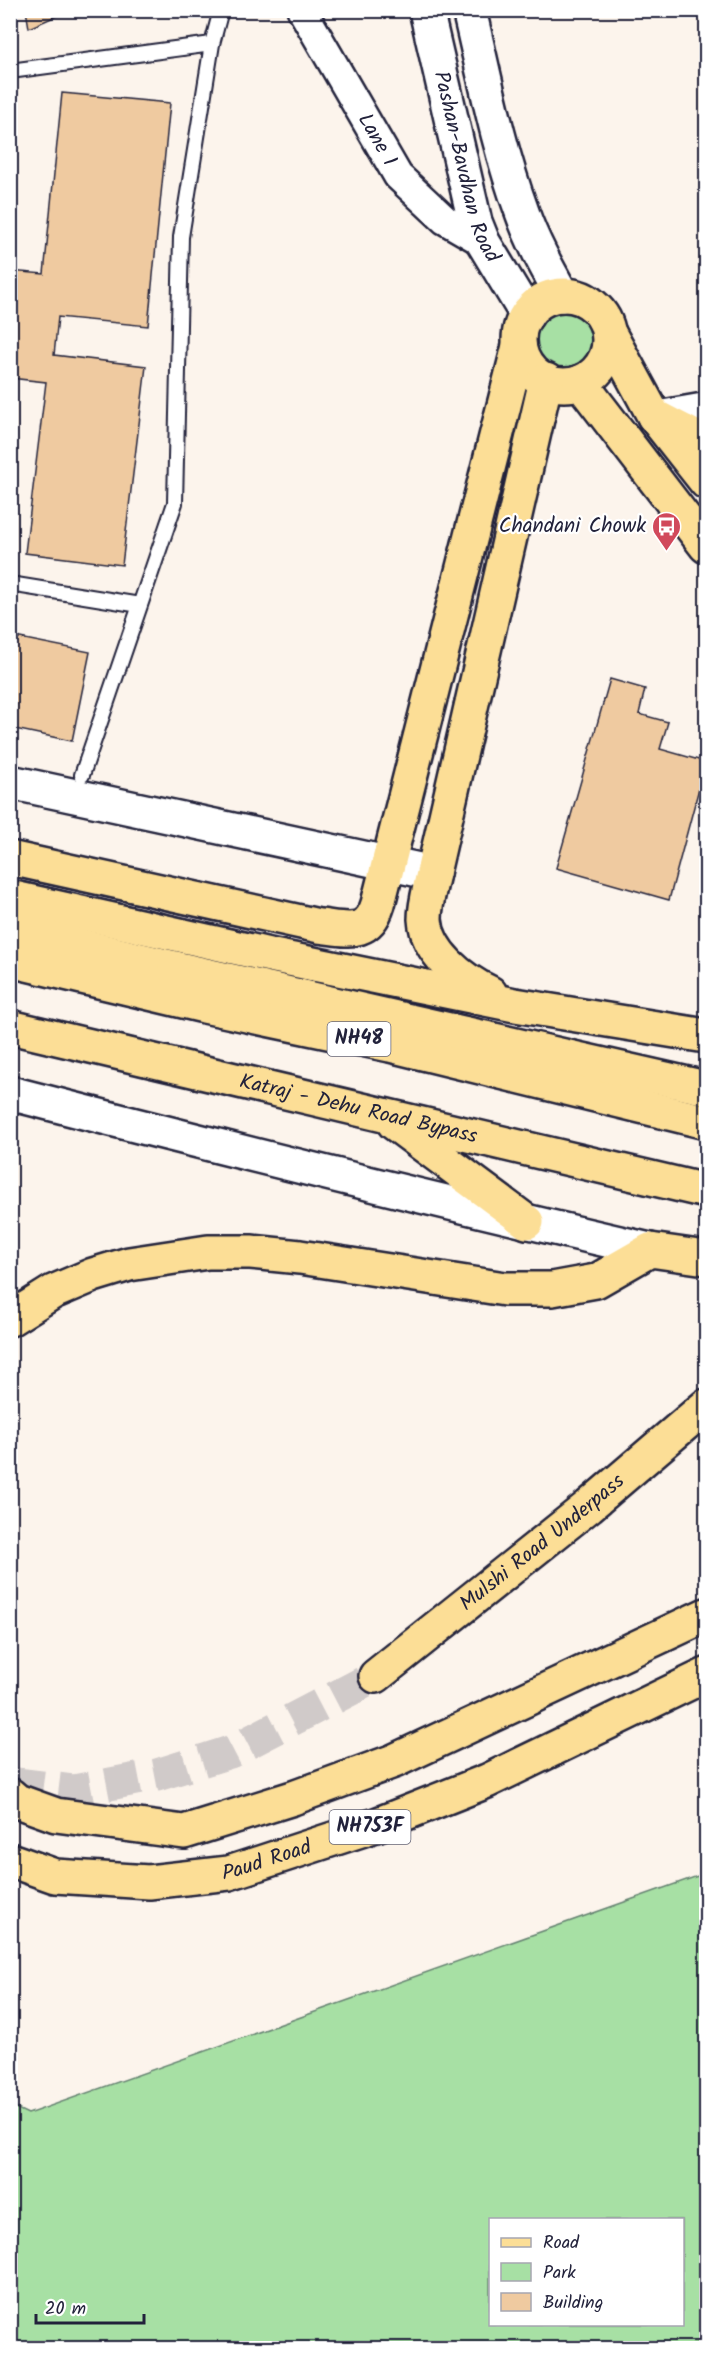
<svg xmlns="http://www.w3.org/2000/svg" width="717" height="2359" viewBox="0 0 717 2359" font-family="Kalam,sans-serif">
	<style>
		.green { fill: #a7e0a4; stroke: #648170; stroke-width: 1.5; fill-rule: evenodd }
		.building { fill: #efcaa0; stroke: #22223b; stroke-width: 1.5 }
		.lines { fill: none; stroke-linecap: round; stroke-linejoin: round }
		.primary-tunnel { stroke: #d0cac9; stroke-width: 33; stroke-dasharray: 33 16; stroke-linecap: butt }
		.service-casing { stroke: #22223b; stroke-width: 18 }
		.minor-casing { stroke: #22223b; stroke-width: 33 }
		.tertiary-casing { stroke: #22223b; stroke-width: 38 }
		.secondary-casing { stroke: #22223b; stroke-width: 38 }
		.primary-casing { stroke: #22223b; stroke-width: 38 }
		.trunk-casing { stroke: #22223b; stroke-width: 38 }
		.service { stroke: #fff; stroke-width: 14 }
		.minor { stroke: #fff; stroke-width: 28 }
		.tertiary { stroke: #fff; stroke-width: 33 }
		.secondary { stroke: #fff; stroke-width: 33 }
		.primary { stroke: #fcde96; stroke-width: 33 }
		.trunk { stroke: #fcde96; stroke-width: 33 }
		.labels { text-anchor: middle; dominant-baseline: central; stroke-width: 4.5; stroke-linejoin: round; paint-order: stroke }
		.shield { fill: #fff; stroke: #646476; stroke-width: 1.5 }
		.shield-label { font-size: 20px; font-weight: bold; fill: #22223b }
		.street-label { font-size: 21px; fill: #22223b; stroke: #fff }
		.poi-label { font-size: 21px; fill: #22223b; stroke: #fff; text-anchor: end }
	</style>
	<rect width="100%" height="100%" fill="#fcf4ec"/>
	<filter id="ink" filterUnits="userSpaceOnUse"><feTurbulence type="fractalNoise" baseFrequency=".0167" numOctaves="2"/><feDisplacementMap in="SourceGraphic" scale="12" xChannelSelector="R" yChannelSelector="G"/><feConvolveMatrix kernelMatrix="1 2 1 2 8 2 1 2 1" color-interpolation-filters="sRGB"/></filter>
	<g filter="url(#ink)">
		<!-- green -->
		<path class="green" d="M523 339a41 41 0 1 1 82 0a41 41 0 1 1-82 0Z
			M 706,1873 L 706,2348 L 11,2348 L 11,2106 L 28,2114 ZM 490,2220 L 682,2220 L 682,2324 L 490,2324 Z"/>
		<!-- building -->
		<path class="building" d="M 26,10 L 70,10 L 29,28 Z
			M 62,93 L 170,103 L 148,326 L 58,317 L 54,355 L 146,366 L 122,565 L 25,553 L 46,382 L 10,378 L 10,271 L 44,274 Z
			M 10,636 L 90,652 L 72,741 L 10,728 Z
			M 610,679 L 645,689 L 639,714 L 668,722 L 660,749 L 706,762 L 669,900 L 556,868 Z"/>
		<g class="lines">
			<!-- primary-tunnel -->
			<path class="primary-tunnel" d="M 10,1783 L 74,1791 L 157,1775 L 230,1752 L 376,1676"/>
			<defs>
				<path id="service" d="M 10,71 L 212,44
					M 10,584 L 140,605
					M 82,775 L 175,503 L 181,237 L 212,44 L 221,10"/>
				<g id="minor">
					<path id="s1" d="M 302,10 L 398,176 L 445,220 L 483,242"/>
					<path d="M 654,416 L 706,407"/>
				</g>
				<path id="tertiary" d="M 10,782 L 433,873
					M 10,1093 C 223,1148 436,1201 650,1250"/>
				<g id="secondary">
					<path id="s2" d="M 426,10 L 475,222 L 483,242 L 527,315"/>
					<path d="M 469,10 C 485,78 498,147 522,212 C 532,241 547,268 562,295"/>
				</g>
				<g id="primary">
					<circle cx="564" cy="340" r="45"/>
					<path d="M 609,333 L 654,416 L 706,482"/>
					<path d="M 580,382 L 706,546"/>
					<path d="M 10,858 L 319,926 C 347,929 368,937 378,904 L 519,346"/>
					<path d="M 10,897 L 274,956 L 515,1005 L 706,1036"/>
					<path d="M 10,929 L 175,968"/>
					<path d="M 490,993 C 462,980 427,953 425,919 C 425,904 430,888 433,873 L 546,380"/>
					<path d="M 10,1319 L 53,1292 L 93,1275 L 129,1264 L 208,1252 L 251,1252 L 300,1257 L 505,1289 L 552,1289 L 596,1281 L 650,1250 L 706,1258"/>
					<path id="s3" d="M 376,1676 L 589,1506 L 706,1406"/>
					<path d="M 10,1795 L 17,1801 L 56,1815 L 184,1832 L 293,1798 L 394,1761 L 706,1615"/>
					<path id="s4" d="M 10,1860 L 55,1876 L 149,1882 L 229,1873 L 376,1825 L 487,1781 L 706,1675"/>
				</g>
				<g id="trunk">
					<path d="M 654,416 L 706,443"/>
					<path d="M 10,960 L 204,1006 L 390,1045 L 706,1122"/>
					<path d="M 175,968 L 706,1088"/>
					<path id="s5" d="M 10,1027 L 706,1191"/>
					<path d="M 394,1123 L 527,1222"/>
				</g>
			</defs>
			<!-- service casing -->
			<use href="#service" class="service-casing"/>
			<!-- minor casing -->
			<use href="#minor" class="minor-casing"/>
			<!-- tertiary casing -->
			<use href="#tertiary" class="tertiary-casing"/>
			<!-- secondary casing -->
			<use href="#secondary" class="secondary-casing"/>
			<!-- primary casing -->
			<use href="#primary" class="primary-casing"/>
			<!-- trunk casing -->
			<use href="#trunk" class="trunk-casing"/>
			<!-- service -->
			<use href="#service" class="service"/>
			<!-- minor -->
			<use href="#minor" class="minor"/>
			<!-- tertiary -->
			<use href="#tertiary" class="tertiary"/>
			<!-- secondary -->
			<use href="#secondary" class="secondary"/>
			<!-- primary -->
			<use href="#primary" class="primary"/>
			<!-- trunk -->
			<use href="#trunk" class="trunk"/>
		</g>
	</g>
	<!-- icons -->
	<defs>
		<symbol id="bus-pin" viewBox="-11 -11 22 30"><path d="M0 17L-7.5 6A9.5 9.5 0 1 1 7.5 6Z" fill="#d1495b" stroke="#fff"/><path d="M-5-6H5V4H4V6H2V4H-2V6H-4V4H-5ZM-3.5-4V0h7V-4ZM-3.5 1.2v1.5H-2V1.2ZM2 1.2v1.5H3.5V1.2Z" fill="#fff"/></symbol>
	</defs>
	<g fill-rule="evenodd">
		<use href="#bus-pin" x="650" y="510" width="33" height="45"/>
	</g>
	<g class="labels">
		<!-- shield labels -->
		<g class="shield">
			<rect x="327.5" y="1022" width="63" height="34" rx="4.5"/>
			<rect x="329.5" y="1810" width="81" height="34" rx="4.5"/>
		</g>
		<g class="shield-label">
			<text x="359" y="1039">NH48</text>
			<text x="370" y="1827">NH753F</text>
		</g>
		<!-- street labels -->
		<g class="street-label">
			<text stroke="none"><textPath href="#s1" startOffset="150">Lane 1</textPath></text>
			<text stroke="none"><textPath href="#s2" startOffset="162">Pashan-Bavdhan Road</textPath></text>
			<text stroke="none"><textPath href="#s5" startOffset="358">Katraj - Dehu Road Bypass</textPath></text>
			<text stroke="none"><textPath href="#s3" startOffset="213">Mulshi Road Underpass</textPath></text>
			<text stroke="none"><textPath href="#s4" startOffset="262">Paud Road</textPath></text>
		</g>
		<!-- poi labels -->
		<g class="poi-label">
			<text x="646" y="526">Chandani Chowk</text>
		</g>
	</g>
	<!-- margin -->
	<rect width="717" height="2359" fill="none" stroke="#fff" stroke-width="36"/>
	<rect x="18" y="18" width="681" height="2323" fill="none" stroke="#22223b" stroke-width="2" filter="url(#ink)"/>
	<!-- legend -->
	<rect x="489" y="2218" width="195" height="108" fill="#ffffff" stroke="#a7a7b1" stroke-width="1.5"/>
	<rect x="501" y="2238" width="30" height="9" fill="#fcde96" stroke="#a7a7b1" stroke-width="1.5"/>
	<text x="543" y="2248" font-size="18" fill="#22223b">Road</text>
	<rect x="501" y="2263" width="30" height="18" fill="#a7e0a4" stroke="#a7a7b1" stroke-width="1.5"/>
	<text x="543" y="2278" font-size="18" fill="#22223b">Park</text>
	<rect x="501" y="2293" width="30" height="18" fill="#efcaa0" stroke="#a7a7b1" stroke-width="1.5"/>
	<text x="543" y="2308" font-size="18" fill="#22223b">Building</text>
	<!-- scale -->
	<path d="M36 2314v9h108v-9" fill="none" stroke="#22223b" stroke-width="3"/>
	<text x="45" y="2314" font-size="18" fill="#22223b" stroke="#ffffff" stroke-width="4.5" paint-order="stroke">20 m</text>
</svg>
